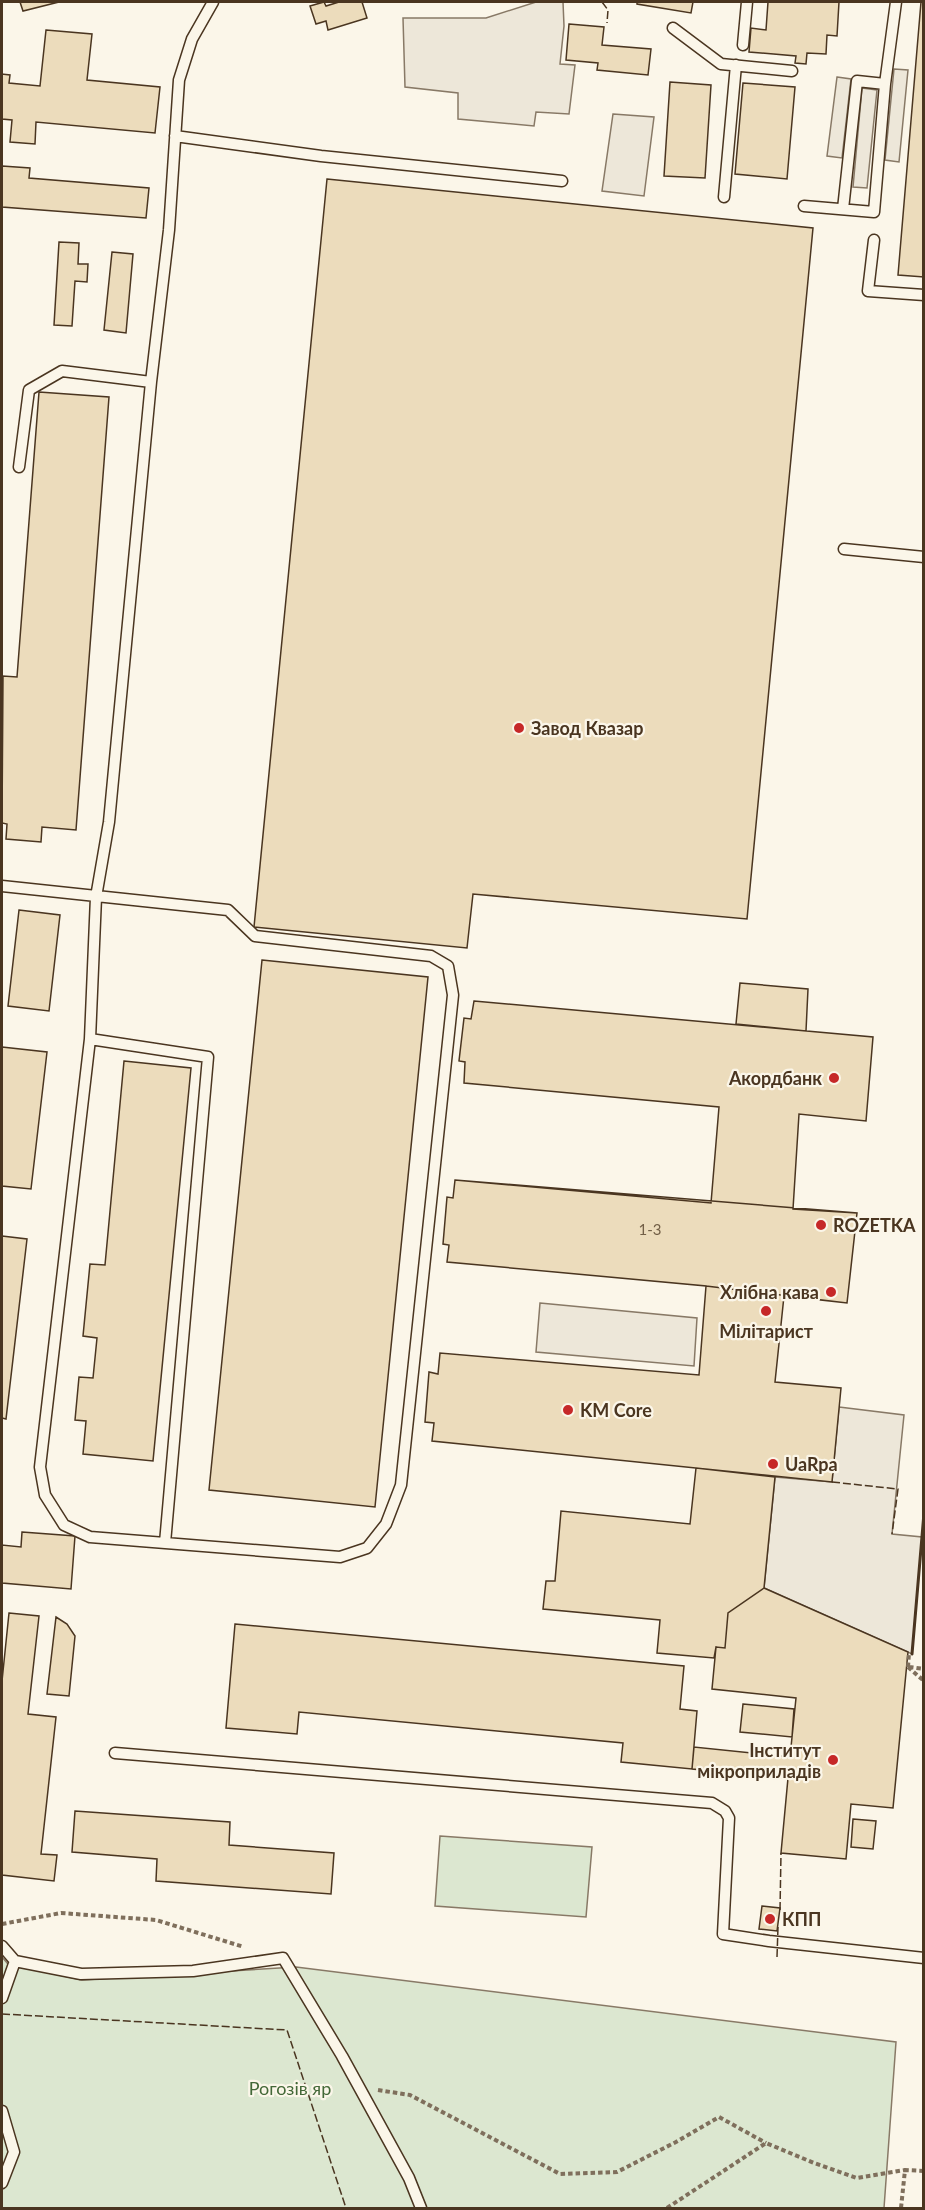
<svg xmlns="http://www.w3.org/2000/svg" width="925" height="2210" viewBox="0 0 925 2210" font-family="Lato,sans-serif">
	<style>
		.green { fill: #dce7d0; stroke: #887966; stroke-width: 1.5 }
		.parking { fill: #ede7d9; stroke: #887966; stroke-width: 1.5 }
		.building { fill: #ecdcbc; stroke: #4a3520; stroke-width: 1.5 }
		.lines { fill: none; stroke-linecap: round; stroke-linejoin: round }
		.service-casing { stroke: #4a3520; stroke-width: 13 }
		.path { stroke: #7f6f5c; stroke-width: 4; stroke-dasharray: 4.5 3; stroke-linecap: butt }
		.service { stroke: #fbf6e9; stroke-width: 10 }
		.fence { stroke: #4a3520; stroke-width: 1.5; stroke-dasharray: 8 3; stroke-linecap: butt }
		.wall { stroke: #4a3520; stroke-width: 3 }
		.poi-dot { fill: #c62828; stroke: #fbf6e9; stroke-width: 2 }
		.labels { text-anchor: middle; dominant-baseline: central; stroke-width: 4.5; stroke-linejoin: round; paint-order: stroke }
		.number-label { font-size: 15px; fill: #725f47 }
		.poi-label { font-size: 18px; font-weight: bold; fill: #4a3520; stroke: #fbf6e9; text-anchor: start }
		.park-label { font-size: 18px; fill: #436837; stroke: #fbf6e9 }
	</style>
	<rect width="100%" height="100%" fill="#fbf6e9"/>
	<!-- green -->
	<path class="green" d="M 440,1836 L 592,1847 L 586,1917 L 435,1906 Z
		M 2,1957 L 8,1964 L 82,1980 L 296,1967 L 896,2042 L 884,2208 L 2,2208 Z"/>
	<!-- parking -->
	<path class="parking" d="M 536,2 L 563,2 L 564,26 L 560,64 L 575,65 L 569,114 L 536,112 L 534,126 L 458,119 L 458,93 L 405,87 L 403,18 L 486,18 Z
		M 894,69 L 908,70 L 899,162 L 885,160 Z
		M 837,77 L 851,79 L 842,158 L 827,156 Z
		M 862,88 L 877,90 L 867,188 L 853,187 Z
		M 613,114 L 654,117 L 644,196 L 602,191 Z
		M 540,1303 L 697,1318 L 694,1366 L 536,1352 Z
		M 839,1407 L 904,1415 L 892,1534 L 922,1537 L 912,1654 L 764,1588 L 775,1477 L 832,1482 Z"/>
	<!-- building -->
	<path class="building" d="M 20,2 L 59,2 L 23,11 Z
		M 324,2 L 326,6 L 339,2 L 362,2 L 367,18 L 328,30 L 326,21 L 316,24 L 310,6 Z
		M 637,2 L 693,2 L 691,13 L 637,4 Z
		M 768,2 L 839,2 L 837,36 L 827,35 L 826,54 L 807,53 L 806,64 L 795,63 L 796,56 L 749,52 L 751,28 L 766,30 Z
		M 921,2 L 924,2 L 924,277 L 898,275 Z
		M 569,24 L 604,27 L 602,45 L 651,49 L 648,75 L 597,70 L 598,63 L 566,60 Z
		M 46,30 L 92,34 L 87,80 L 160,87 L 155,133 L 36,122 L 35,144 L 10,142 L 12,120 L 2,119 L 2,74 L 10,75 L 9,83 L 40,86 Z
		M 670,82 L 711,85 L 705,178 L 664,176 Z
		M 743,83 L 795,87 L 787,179 L 735,174 Z
		M 2,166 L 30,168 L 29,178 L 149,188 L 146,218 L 2,207 Z
		M 327,179 L 813,228 L 747,919 L 473,894 L 467,948 L 254,927 Z
		M 59,242 L 79,243 L 78,264 L 88,264 L 87,282 L 75,281 L 72,326 L 54,325 Z
		M 112,252 L 133,254 L 126,333 L 104,330 Z
		M 39,392 L 109,397 L 76,830 L 42,827 L 41,842 L 6,839 L 7,824 L 2,823 L 3,676 L 17,677 Z
		M 19,910 L 60,915 L 49,1011 L 8,1006 Z
		M 262,960 L 428,977 L 375,1507 L 209,1490 Z
		M 740,983 L 808,989 L 806,1031 L 736,1024 Z
		M 474,1001 L 873,1037 L 866,1121 L 799,1114 L 793,1209 L 857,1213 L 847,1303 L 784,1296 L 775,1382 L 841,1388 L 832,1482 L 432,1441 L 434,1423 L 425,1422 L 429,1372 L 438,1374 L 440,1353 L 699,1375 L 706,1286 L 447,1262 L 449,1245 L 443,1244 L 447,1197 L 453,1198 L 455,1180 L 711,1203 L 719,1107 L 464,1083 L 465,1062 L 459,1061 L 464,1018 L 471,1019 Z
		M 2,1047 L 47,1052 L 31,1189 L 2,1186 Z
		M 124,1061 L 191,1068 L 153,1461 L 83,1454 L 86,1421 L 75,1420 L 79,1377 L 93,1378 L 97,1338 L 83,1336 L 90,1264 L 105,1265 Z
		M 455,1180 L 857,1213 L 847,1303 L 706,1286 L 447,1262 L 449,1245 L 443,1244 L 447,1197 L 453,1198 Z
		M 2,1236 L 27,1239 L 6,1419 L 2,1418 Z
		M 696,1468 L 775,1477 L 764,1588 L 728,1613 L 725,1648 L 716,1647 L 714,1658 L 657,1653 L 660,1620 L 543,1609 L 546,1581 L 555,1581 L 561,1511 L 690,1524 Z
		M 22,1532 L 75,1536 L 71,1589 L 2,1583 L 2,1545 L 21,1547 Z
		M 764,1588 L 908,1652 L 893,1808 L 851,1804 L 846,1859 L 781,1853 L 788,1778 L 692,1769 L 694,1747 L 790,1757 L 796,1698 L 712,1689 L 716,1647 L 725,1648 L 728,1613 Z
		M 9,1613 L 39,1616 L 28,1714 L 56,1717 L 41,1854 L 57,1855 L 54,1881 L 2,1875 L 2,1681 Z
		M 56,1617 L 67,1624 L 75,1636 L 69,1696 L 47,1694 Z
		M 235,1624 L 684,1666 L 680,1709 L 697,1711 L 692,1769 L 621,1762 L 623,1743 L 299,1712 L 297,1734 L 226,1728 Z
		M 743,1704 L 794,1709 L 792,1737 L 740,1732 Z
		M 75,1811 L 230,1822 L 229,1845 L 334,1853 L 331,1894 L 156,1881 L 157,1859 L 72,1852 Z
		M 853,1819 L 876,1821 L 873,1849 L 851,1847 Z
		M 762,1906 L 780,1908 L 777,1931 L 759,1929 Z"/>
	<g class="lines">
		<defs>
			<path id="service" d="M 673,28 L 721,64 L 792,71
				M 743,45 L 747,2
				M 175,136 L 321,156 L 562,181
				M 724,197 L 736,65
				M 804,206 L 874,212 L 885,84 L 896,2
				M 843,209 L 857,81 L 885,84
				M 874,240 L 868,291 L 924,295
				M 19,467 L 29,390 L 62,371 L 151,382
				M 844,549 L 924,557
				M 2,886 L 228,910 L 255,936 L 431,956 L 448,966 L 453,995 L 401,1485 L 386,1524 L 367,1548 L 340,1557 L 90,1537 L 64,1525 L 45,1495 L 40,1467 L 90,1039 L 96,897 L 109,822 L 151,382 L 169,230 L 179,80 L 192,39 L 213,2
				M 90,1039 L 208,1057 L 165,1543
				M 115,1753 L 712,1803 L 725,1811 L 729,1818 L 723,1934 L 769,1941 L 924,1958
				M 2,1946 L 15,1961 L 81,1974 L 193,1971 L 283,1958 L 342,2056 L 409,2178 L 421,2208
				M 2,1998 L 15,1961
				M 2,2111 L 14,2152 L 2,2183"/>
		</defs>
		<!-- service casing -->
		<use href="#service" class="service-casing"/>
		<!-- path -->
		<path class="path" d="M 908,1667 L 924,1681
			M 908,1667 L 909,1653
			M 909,1667 L 924,1669
			M 2,1924 L 61,1913 L 156,1920 L 244,1947
			M 378,2090 L 410,2095 L 560,2174 L 617,2172 L 676,2142 L 719,2117 L 766,2143
			M 667,2208 L 766,2143 L 814,2163 L 857,2178 L 905,2170
			M 901,2208 L 905,2170 L 924,2171"/>
		<!-- service -->
		<use href="#service" class="service"/>
		<!-- fence -->
		<path class="fence" d="M 602,2 L 608,10 L 607,23
			M 832,1482 L 898,1489 L 892,1534
			M 780,1910 L 781,1853
			M 777,1957 L 778,1927
			M 2,2014 L 287,2030 L 346,2208"/>
		<!-- wall -->
		<path class="wall" d="M 912,1654 L 924,1513"/>
	</g>
	<!-- markers -->
	<g class="poi-dot">
		<circle cx="519" cy="728" r="6"/>
		<circle cx="834" cy="1078" r="6"/>
		<circle cx="821" cy="1225" r="6"/>
		<circle cx="831" cy="1292" r="6"/>
		<circle cx="766" cy="1311" r="6"/>
		<circle cx="568" cy="1410" r="6"/>
		<circle cx="773" cy="1464" r="6"/>
		<circle cx="833" cy="1760" r="6"/>
		<circle cx="770" cy="1919" r="6"/>
	</g>
	<g class="labels">
		<!-- number labels -->
		<g class="number-label">
			<text x="650" y="1229">1-3</text>
		</g>
		<!-- poi labels -->
		<g class="poi-label">
			<text x="531" y="728">Завод Квазар</text>
			<text x="822" y="1078" text-anchor="end">Акордбанк</text>
			<text x="833" y="1225">ROZETKA</text>
			<text x="819" y="1292" text-anchor="end">Хлібна кава</text>
			<text x="766" y="1331" text-anchor="middle">Мілітарист</text>
			<text x="580" y="1410">KM Core</text>
			<text x="785" y="1464">UaRpa</text>
			<text x="821" y="1750" text-anchor="end">Інститут<tspan x="821" dy="21">мікроприладів</tspan></text>
			<text x="782" y="1919">КПП</text>
		</g>
		<!-- park labels -->
		<g class="park-label">
			<text x="290" y="2088">Рогозів яр</text>
		</g>
	</g>
	<!-- border -->
	<rect width="925" height="2210" fill="none" stroke="#4a3520" stroke-width="6"/>
</svg>
